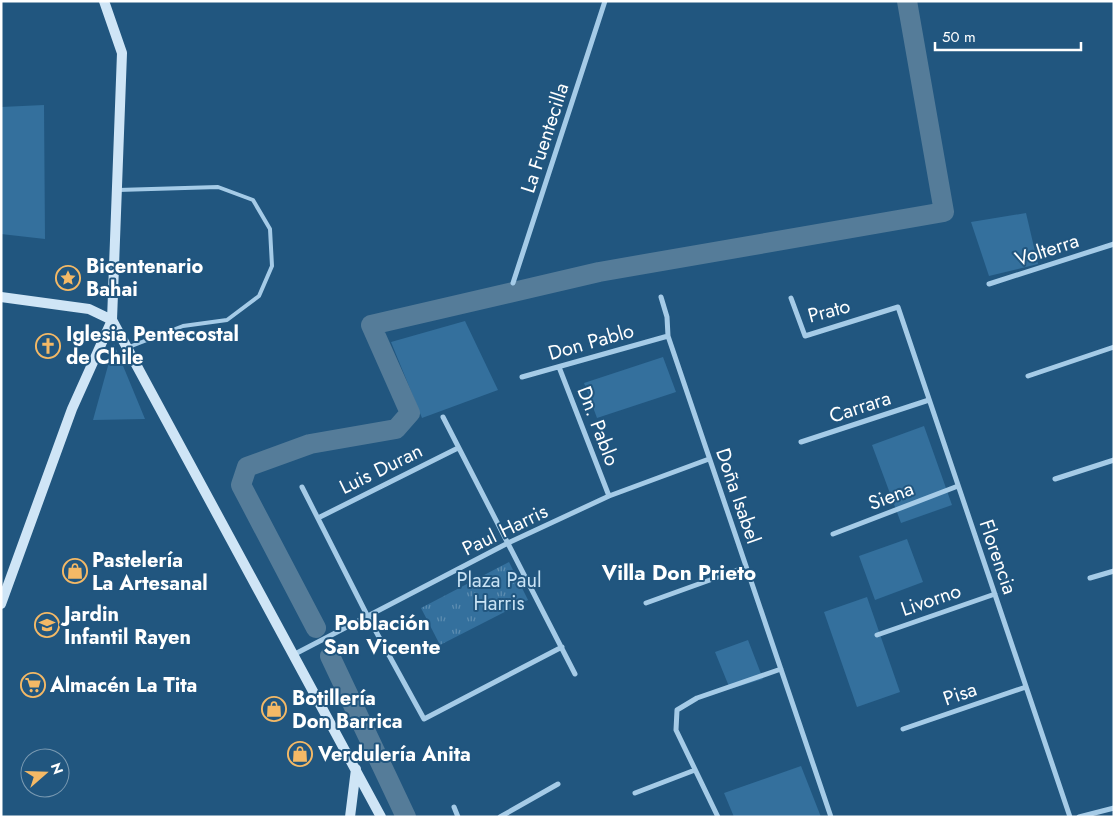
<svg xmlns="http://www.w3.org/2000/svg" width="1115" height="818" viewBox="0 0 1115 818" font-family="Jost,sans-serif">
	<style>
		.grass { fill: #34709d }
		.park { fill: url(#park-tufts) }
		.lines { fill: none; stroke-linecap: round; stroke-linejoin: round }
		.canal { stroke: #557c99; stroke-width: 20 }
		.lane { stroke: #a5cbe7; stroke-width: 4 }
		.street { stroke: #a5cbe7; stroke-width: 5 }
		.secondary { stroke: #cfe5f6; stroke-width: 10 }
		.labels { text-anchor: middle; dominant-baseline: central; stroke-width: 4; stroke-linejoin: round; paint-order: stroke }
		.street-label { font-size: 20px; fill: #fff; stroke: #21567f }
		.poi-label { font-size: 20px; font-weight: bold; fill: #fff; stroke: #21567f; text-anchor: start }
		.park-label { font-size: 20px; fill: #c9e3f5; stroke: #21567f }
		.neighbourhood-label { font-size: 21px; font-weight: bold; fill: #fff; stroke: #21567f }
	</style>
	<defs>
		<pattern id="park-tufts" width="24" height="20" patternUnits="userSpaceOnUse" patternTransform="scale(1.25)"><rect width="24" height="20" fill="#34709d"/><path d="M3 7l-1-3M5 7V3M7 7l1-3M15 17l-1-3M17 17v-4M19 17l1-3" fill="none" stroke="#5d8db1"/></pattern>
	</defs>
	<rect width="100%" height="100%" fill="#21567f"/>
	<!-- grass -->
	<path class="grass" d="M 44,105 L 45,239 L 1,234 L 1,107 Z
		M 1026,213 L 1038,264 L 989,276 L 971,222 Z
		M 465,321 L 498,390 L 422,418 L 391,342 Z
		M 114,344 L 145,419 L 93,420 Z
		M 663,357 L 676,392 L 597,418 L 584,383 Z
		M 924,426 L 952,505 L 901,523 L 872,445 Z
		M 907,539 L 923,582 L 875,600 L 859,556 Z
		M 867,597 L 900,692 L 857,707 L 824,612 Z
		M 748,640 L 763,679 L 730,689 L 715,652 Z
		M 801,766 L 821,817 L 734,817 L 724,793 Z"/>
	<!-- park -->
	<path class="park" d="M 509,562 L 528,600 L 440,645 L 421,608 Z"/>
	<g class="lines">
		<!-- canal -->
		<path class="canal" d="M 316,628 L 241,485 L 247,467 L 310,444 L 396,429 L 410,413 L 371,325 L 599,272 L 944,212 L 907,1
			M 330,656 L 406,817"/>
		<!-- lane -->
		<path class="lane" d="M 118,190 L 218,187 L 253,200 L 270,229 L 272,266 L 259,296 L 227,320 L 183,326 L 129,347"/>
		<!-- street -->
		<path class="street" d="M 513,283 L 605,1
			M 989,284 L 1114,244
			M 661,297 L 667,317 L 668,336 L 831,817
			M 791,298 L 805,336 L 898,307 L 1070,817
			M 559,367 L 609,496
			M 1028,376 L 1114,347
			M 522,377 L 668,336
			M 443,417 L 575,674
			M 801,442 L 929,400
			M 1055,479 L 1114,460
			M 302,487 L 368,617 L 424,719 L 562,647
			M 318,518 L 458,448
			M 833,534 L 958,486
			M 1090,578 L 1114,571
			M 646,603 L 746,567
			M 877,635 L 995,594
			M 293,655 L 508,543 L 609,496 L 709,459
			M 903,729 L 1026,687
			M 635,793 L 695,770
			M 454,807 L 458,817
			M 500,817 L 558,784
			M 718,817 L 676,730 L 677,710 L 697,698 L 781,669
			M 1079,817 L 1114,808"/>
		<!-- secondary -->
		<path class="secondary" d="M 1,297 L 89,309 L 112,320
			M 112,320 L 381,817
			M 1,604 L 72,409 L 112,320 L 122,53 L 104,1
			M 350,817 L 356,769"/>
	</g>
	<!-- icons -->
	<defs>
		<symbol id="sight-ring" viewBox="-11 -11 22 22"><circle r="9.5" fill="#21567f" stroke="#f4b966" stroke-width="1.5"/><path d="M0-6L1.8-2.2L6-1.7L2.9 1.2L3.7 5.4L0 3.3L-3.7 5.4L-2.9 1.2L-6-1.7L-1.8-2.2Z" fill="#f4b966"/></symbol>
		<symbol id="church-ring" viewBox="-11 -11 22 22"><circle r="9.5" fill="#21567f" stroke="#f4b966" stroke-width="1.5"/><path d="M-1.2-6h2.4v3.5h3.3v2.4h-3.3V6h-2.4V-.1h-3.3v-2.4h3.3Z" fill="#f4b966"/></symbol>
		<symbol id="shop-ring" viewBox="-11 -11 22 22"><circle r="9.5" fill="#21567f" stroke="#f4b966" stroke-width="1.5"/><path d="M-5-2.5h2.3a2.7 3.5 0 0 1 5.4 0H5L5.5 6h-11ZM-1.5-2.5h3a1.5 2.3 0 0 0-3 0Z" fill="#f4b966"/></symbol>
		<symbol id="school-ring" viewBox="-11 -11 22 22"><circle r="9.5" fill="#21567f" stroke="#f4b966" stroke-width="1.5"/><path d="M0-5L7-2L0 1L-7-2ZM-4 1L0 2.5L4 1V4Q0 6-4 4Z" fill="#f4b966"/></symbol>
		<symbol id="supermarket-ring" viewBox="-11 -11 22 22"><circle r="9.5" fill="#21567f" stroke="#f4b966" stroke-width="1.5"/><path d="M-6-5.5h2.5l.6 2H6L4.5 2H-2.5L-4.4-4H-6ZM-1.5 3.2a1.3 1.3 0 1 0 .1 0ZM3 3.2a1.3 1.3 0 1 0 .1 0Z" fill="#f4b966"/></symbol>
	</defs>
	<g fill-rule="evenodd">
		<use href="#sight-ring" x="54" y="264" width="28" height="28"/>
		<use href="#church-ring" x="34" y="332" width="28" height="28"/>
		<use href="#shop-ring" x="61" y="557" width="28" height="28"/>
		<use href="#school-ring" x="33" y="611" width="28" height="28"/>
		<use href="#supermarket-ring" x="19" y="671" width="28" height="28"/>
		<use href="#shop-ring" x="260" y="695" width="28" height="28"/>
		<use href="#shop-ring" x="286" y="740" width="28" height="28"/>
	</g>
	<g class="labels">
		<!-- street labels -->
		<g class="street-label">
			<text transform="translate(545 138) rotate(-72)">La Fuentecilla</text>
			<text transform="translate(1047 250) rotate(-18)">Volterra</text>
			<text transform="translate(829 311) rotate(-15)">Prato</text>
			<text transform="translate(591 342) rotate(-16)">Don Pablo</text>
			<text transform="translate(860 407) rotate(-18)">Carrara</text>
			<text transform="translate(598 426) rotate(69)">Dn. Pablo</text>
			<text transform="translate(381 469) rotate(-26)">Luis Duran</text>
			<text transform="translate(738 496) rotate(71)">Doña Isabel</text>
			<text transform="translate(891 496) rotate(-21)">Siena</text>
			<text transform="translate(505 530) rotate(-26)">Paul Harris</text>
			<text transform="translate(998 557) rotate(71)">Florencia</text>
			<text transform="translate(931 600) rotate(-19)">Livorno</text>
			<text transform="translate(960 694) rotate(-19)">Pisa</text>
		</g>
		<!-- poi labels -->
		<g class="poi-label">
			<text x="86" y="266">Bicentenario<tspan x="86" dy="23">Bahai</tspan></text>
			<text x="66" y="334">Iglesia Pentecostal<tspan x="66" dy="23">de Chile</tspan></text>
			<text x="92" y="560">Pastelería<tspan x="92" dy="23">La Artesanal</tspan></text>
			<text x="64" y="614">Jardin<tspan x="64" dy="23">Infantil Rayen</tspan></text>
			<text x="50" y="685">Almacén La Tita</text>
			<text x="292" y="698">Botillería<tspan x="292" dy="23">Don Barrica</tspan></text>
			<text x="318" y="754">Verdulería Anita</text>
		</g>
		<!-- park labels -->
		<g class="park-label">
			<text x="499" y="580">Plaza Paul<tspan x="499" dy="23">Harris</tspan></text>
		</g>
		<!-- neighbourhood labels -->
		<g class="neighbourhood-label">
			<text x="679" y="573">Villa Don Prieto</text>
			<text x="382" y="623">Población<tspan x="382" dy="24">San Vicente</tspan></text>
		</g>
	</g>
	<!-- border -->
	<rect width="1115" height="818" fill="none" stroke="#ffffff" stroke-width="5"/>
	<!-- north arrow -->
	<g transform="translate(45 773) rotate(70)"><circle r="24" fill="#21567f" stroke="#7a9ab2"/>
	<path d="M0-4L9 19L0 12L-9 19Z" fill="#f4b966"/>
	<text y="-8" font-size="14" font-weight="bold" text-anchor="middle" fill="#ffffff">N</text>
	</g>
	<!-- scale -->
	<path d="M935 42v8h146v-8" fill="none" stroke="#ffffff" stroke-width="2.5"/>
	<text x="942" y="42" font-size="15" fill="#ffffff" stroke="#21567f" stroke-width="4" paint-order="stroke">50 m</text>
</svg>
